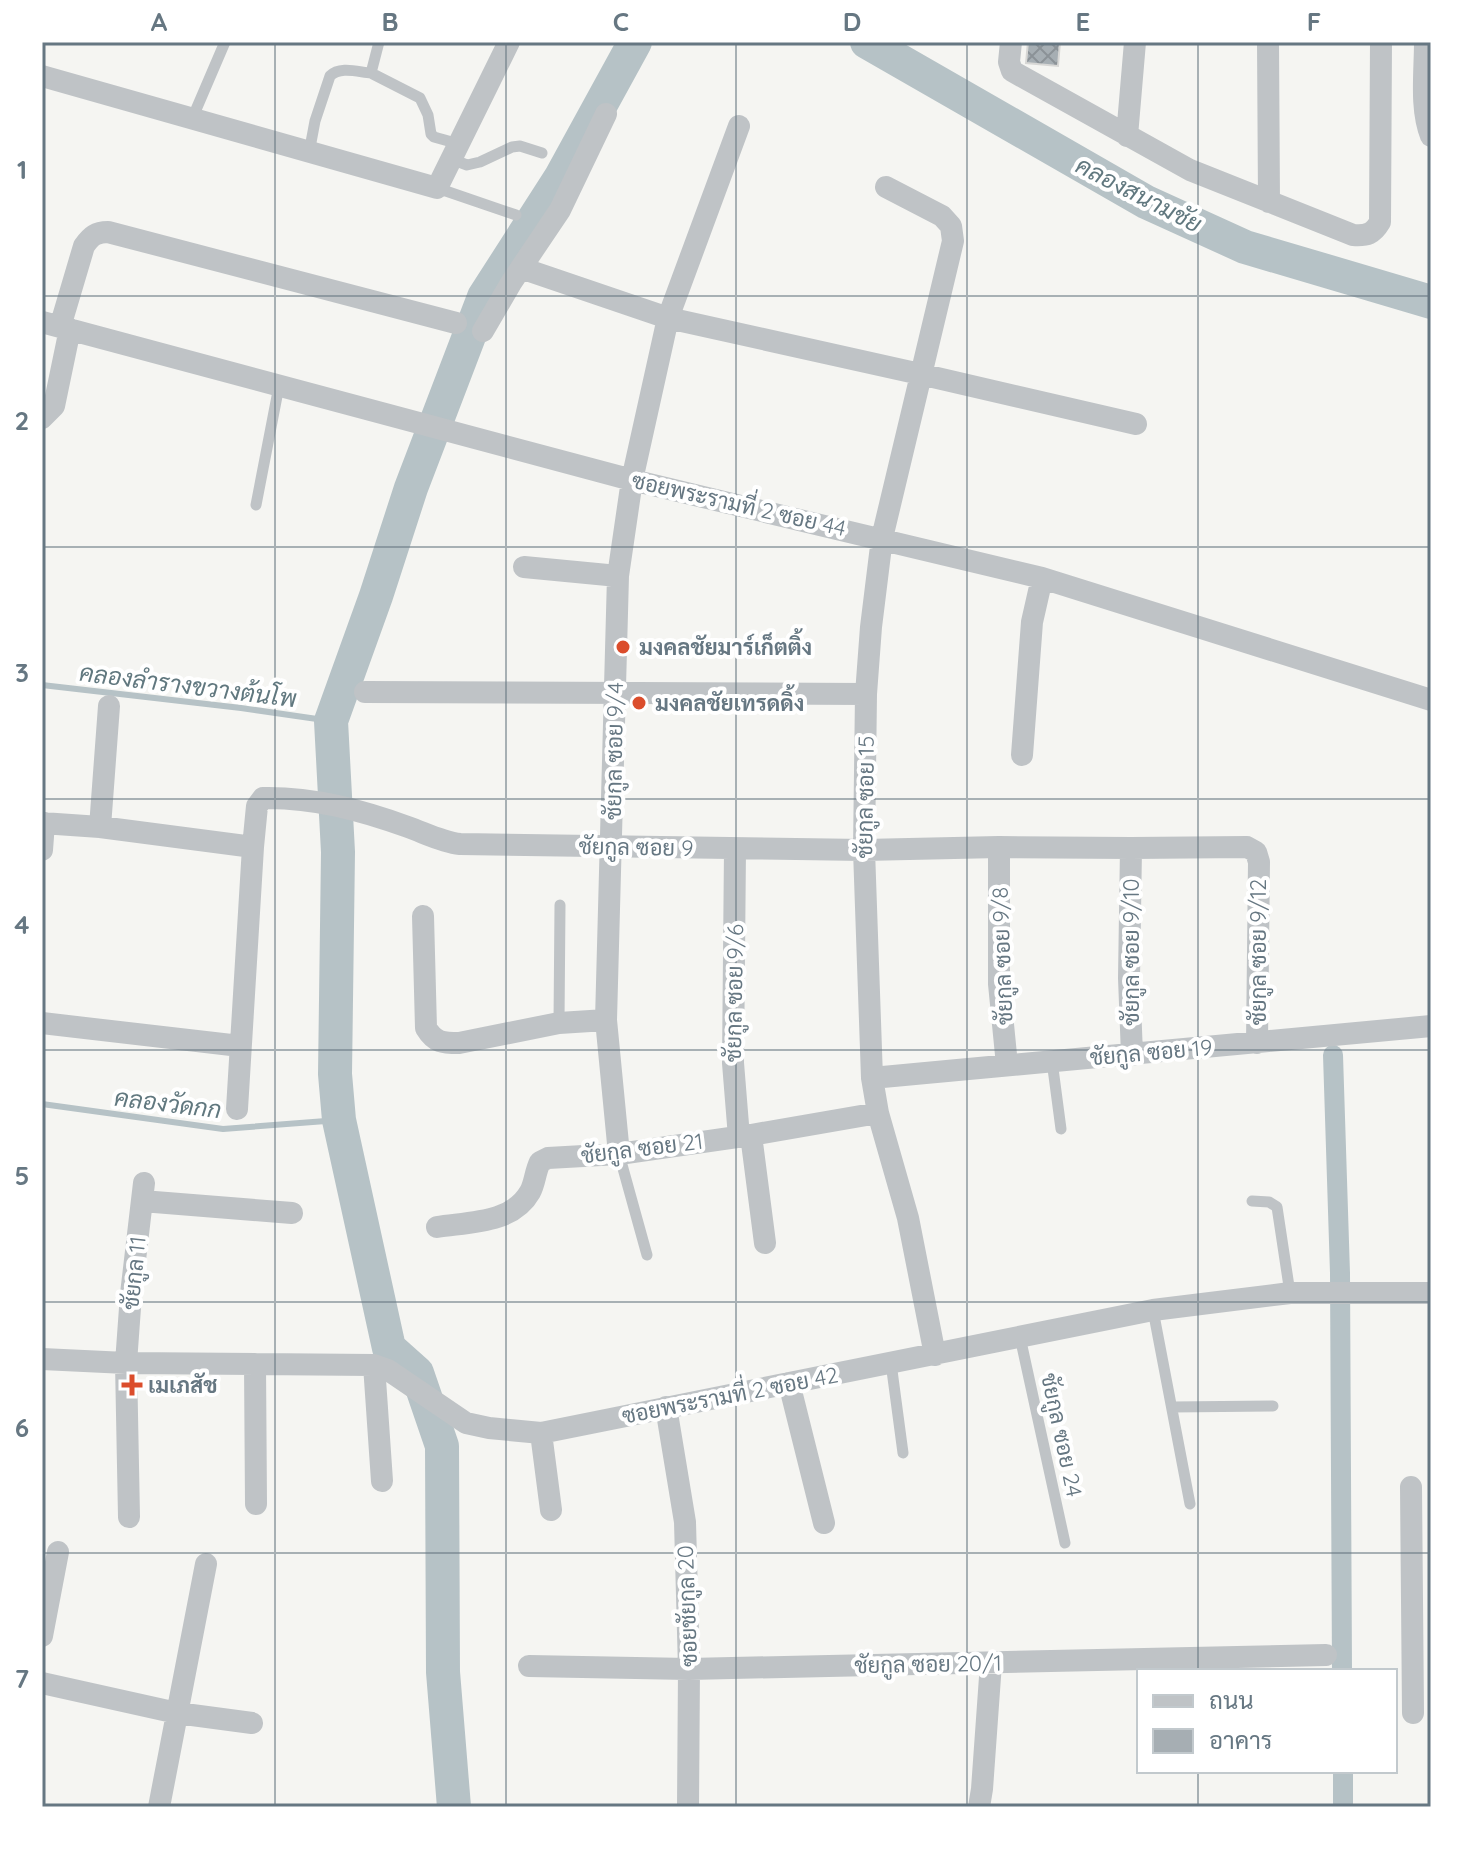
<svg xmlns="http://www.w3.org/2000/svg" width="1473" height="1849" viewBox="0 0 1473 1849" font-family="Quicksand,Sarabun,sans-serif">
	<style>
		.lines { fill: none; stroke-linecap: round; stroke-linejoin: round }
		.stream { stroke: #b6c2c6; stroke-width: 6 }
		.canal { stroke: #b6c2c6; stroke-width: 20 }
		.river { stroke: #b6c2c6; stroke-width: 34 }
		.building { fill: url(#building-cross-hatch); stroke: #d7d7d5; stroke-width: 2 }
		.service { stroke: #bfc3c6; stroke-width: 11 }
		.minor { stroke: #bfc3c6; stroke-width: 22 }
		.grid { fill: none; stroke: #667782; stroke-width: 2; stroke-opacity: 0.55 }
		.poi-dot { fill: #db4d2c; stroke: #fff; stroke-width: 3 }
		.labels { text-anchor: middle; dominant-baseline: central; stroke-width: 8; stroke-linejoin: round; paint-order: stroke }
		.street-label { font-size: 22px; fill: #667782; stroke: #fff }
		.poi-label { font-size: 22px; font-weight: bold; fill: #667782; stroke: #fff; text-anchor: start }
		.water-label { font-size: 24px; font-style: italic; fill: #61787f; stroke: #fff }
		.neatline { fill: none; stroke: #667782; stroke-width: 3 }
		.grid-label { font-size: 26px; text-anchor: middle; font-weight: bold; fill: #667782 }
	</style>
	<defs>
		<pattern id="building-cross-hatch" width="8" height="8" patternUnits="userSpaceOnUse" patternTransform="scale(2)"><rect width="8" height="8" fill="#a6aeb3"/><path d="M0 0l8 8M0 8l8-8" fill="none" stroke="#8b9297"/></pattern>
	</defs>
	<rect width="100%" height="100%" fill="#f5f5f2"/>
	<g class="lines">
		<!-- stream -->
		<path class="stream" d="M 42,685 L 241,708 L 331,721
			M 42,1104 L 223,1129 L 339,1120"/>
		<!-- canal -->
		<path class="canal" d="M 1333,1055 L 1340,1273 L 1342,1671
			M 1343,1771 L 1343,1807"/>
		<!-- river -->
		<path class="river" d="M 867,42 L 1146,202 L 1245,247 L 1431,302
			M 454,1807 L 443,1672 L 442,1446 L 417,1373 L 389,1348 L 339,1120 L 335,1074 L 338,852 L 331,721 L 376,596 L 411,488 L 484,297 L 561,177 L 635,42"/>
	</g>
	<!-- building -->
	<path class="building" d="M 1028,42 L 1060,42 L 1058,66 L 1026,63 Z"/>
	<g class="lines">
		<!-- service -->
		<path class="service" d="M 379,42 L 371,73 L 420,98 L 428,115 L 431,134 L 434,137 L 459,144
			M 192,119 L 225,42
			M 309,153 L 315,121 L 330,76 C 340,66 358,72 371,73
			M 451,159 L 467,165 L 480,162 L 512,147 L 520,146 L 542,153
			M 437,188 L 516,215
			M 256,505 L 279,386
			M 559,1023 L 560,905
			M 1052,1061 L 1061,1129
			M 619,1154 L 647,1255
			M 1252,1201 L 1269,1202 L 1277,1207 L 1290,1293
			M 1153,1310 L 1190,1504
			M 1020,1337 L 1065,1543
			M 891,1363 L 903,1453
			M 1172,1407 L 1273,1406"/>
		<!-- minor -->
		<path class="minor" d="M 1011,42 L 1009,62 L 1012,71 L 1190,170 L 1353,235 C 1367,236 1373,234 1380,222 L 1381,42
			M 1268,42 L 1269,202
			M 1425,42 C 1425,72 1420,108 1431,136
			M 42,76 L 437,188 L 509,42
			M 1127,136 L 1135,42
			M 886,187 L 942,216 L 951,226 L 953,241 L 882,538 L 871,627 L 866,694 L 864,850 L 872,1078 L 878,1113 L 908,1218 L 935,1355
			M 521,268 L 560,210 L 606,114
			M 42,322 L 632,480 L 1042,578 L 1431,700
			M 60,327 L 84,246 C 91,236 96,232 108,232 L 456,323
			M 483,331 L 511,283 L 521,268 L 668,318 L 920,374 L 1136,424
			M 42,418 L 54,406 L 70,329
			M 524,567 L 618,576
			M 365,692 L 866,694
			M 1022,755 L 1032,622 L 1042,578
			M 42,823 L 100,827 L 253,847
			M 100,827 L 109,706
			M 999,847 L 999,984 L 1007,1065
			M 1131,848 L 1129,978 L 1132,1055
			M 735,849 L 733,1063 L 739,1137
			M 42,850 L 44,823
			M 423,916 L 426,1028 C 435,1043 443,1043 459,1043 L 559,1023 L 606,1020
			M 42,1023 L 240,1046
			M 872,1078 L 1431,1026
			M 237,1109 L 253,847 L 257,806 L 263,798 C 313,797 361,810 408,827 C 425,833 442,842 460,844 L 864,850 L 999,847 L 1131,848 L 1247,847 L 1256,852 L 1259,862 L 1257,1043
			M 751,1135 L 765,1243
			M 619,1154 L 606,1020 L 618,576 L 632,480 L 668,318 L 739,126
			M 142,1201 L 292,1213
			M 437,1227 C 468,1222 512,1224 530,1192 C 535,1183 535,1172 540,1162 L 548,1158 L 619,1154 L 751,1135 L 878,1113
			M 42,1359 L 126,1363 L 374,1365 L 388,1370 L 466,1423 L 489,1428 L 541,1433 L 1153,1310 L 1290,1293 L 1431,1293
			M 255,1364 L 256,1504
			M 374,1365 L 382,1481
			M 789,1383 L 824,1523
			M 666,1407 L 685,1522 L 689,1669 L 688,1807
			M 541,1433 L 551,1510
			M 1411,1487 L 1413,1713
			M 129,1517 L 126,1363 L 131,1294 L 144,1183
			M 42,1636 L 58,1552
			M 529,1666 L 689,1669 L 1326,1655
			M 42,1683 L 177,1713 L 252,1723
			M 159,1807 L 206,1564
			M 979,1807 L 982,1789 L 991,1663"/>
	</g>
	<!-- grid -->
	<path class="grid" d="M 275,42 L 275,1807M 506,42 L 506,1807M 736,42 L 736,1807M 967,42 L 967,1807M 1198,42 L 1198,1671M 42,296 L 1431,296M 42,547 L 1431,547M 42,799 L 1431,799M 42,1050 L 1431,1050M 42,1302 L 1431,1302M 42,1553 L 1431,1553M 1198,1771 L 1198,1807"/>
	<!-- markers -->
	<g class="poi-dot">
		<circle cx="623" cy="647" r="8"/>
		<circle cx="639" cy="703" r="8"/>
		<path d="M128 1373h8v8h8v8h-8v8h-8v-8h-8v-8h8z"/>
	</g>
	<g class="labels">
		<!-- street labels -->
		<g class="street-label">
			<text transform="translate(739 504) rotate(13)">ซอยพระรามที่ 2 ซอย 44</text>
			<text transform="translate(614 751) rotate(-89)">ชัยกูล ซอย 9/4</text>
			<text transform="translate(865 797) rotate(-89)">ชัยกูล ซอย 15</text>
			<text transform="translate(636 847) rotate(1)">ชัยกูล ซอย 9</text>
			<text transform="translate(1131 952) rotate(-90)">ชัยกูล ซอย 9/10</text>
			<text transform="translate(1258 952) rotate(-90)">ชัยกูล ซอย 9/12</text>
			<text transform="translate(1002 956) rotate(-92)">ชัยกูล ซอย 9/8</text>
			<text transform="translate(734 993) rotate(-89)">ชัยกูล ซอย 9/6</text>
			<text transform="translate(1151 1052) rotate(-5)">ชัยกูล ซอย 19</text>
			<text transform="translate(642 1148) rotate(-7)">ชัยกูล ซอย 21</text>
			<text transform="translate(134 1273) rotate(-84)">ชัยกูล 11</text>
			<text transform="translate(730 1395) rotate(-11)">ซอยพระรามที่ 2 ซอย 42</text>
			<text transform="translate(1062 1435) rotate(78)">ชัยกูล ซอย 24</text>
			<text transform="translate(687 1606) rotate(-92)">ซอยชัยกูล 20</text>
			<text transform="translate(928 1664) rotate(-1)">ชัยกูล ซอย 20/1</text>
		</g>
		<!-- poi labels -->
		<g class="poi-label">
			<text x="639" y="647">มงคลชัยมาร์เก็ตติ้ง</text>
			<text x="655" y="703">มงคลชัยเทรดดิ้ง</text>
			<text x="148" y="1385">เมเภสัช</text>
		</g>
		<!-- water labels -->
		<g class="water-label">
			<text transform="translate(1139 194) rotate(27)">คลองสนามชัย</text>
			<text transform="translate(188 685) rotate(7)">คลองลำรางขวางต้นโพ</text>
			<text transform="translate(168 1103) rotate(7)">คลองวัดกก</text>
		</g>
	</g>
	<!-- border -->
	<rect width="1473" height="1849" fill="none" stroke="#ffffff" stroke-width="88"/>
	<!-- legend -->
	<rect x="1137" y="1669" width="260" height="104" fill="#ffffff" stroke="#c2c9cd" stroke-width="2"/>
	<rect x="1153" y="1695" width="40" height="12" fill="#bfc3c6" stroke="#c2c9cd" stroke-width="2"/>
	<text x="1209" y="1709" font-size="24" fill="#667782">ถนน</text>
	<rect x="1153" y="1729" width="40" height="24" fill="#a6aeb3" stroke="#c2c9cd" stroke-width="2"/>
	<text x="1209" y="1749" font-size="24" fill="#667782">อาคาร</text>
	<rect x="44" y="44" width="1385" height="1761" class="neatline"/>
	<g class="grid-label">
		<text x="159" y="31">A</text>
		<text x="390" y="31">B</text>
		<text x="621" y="31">C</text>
		<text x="852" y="31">D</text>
		<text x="1083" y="31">E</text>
		<text x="1314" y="31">F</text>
		<text x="22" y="179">1</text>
		<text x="22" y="430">2</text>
		<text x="22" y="682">3</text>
		<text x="22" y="934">4</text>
		<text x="22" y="1185">5</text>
		<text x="22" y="1437">6</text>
		<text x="22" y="1688">7</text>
	</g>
</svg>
